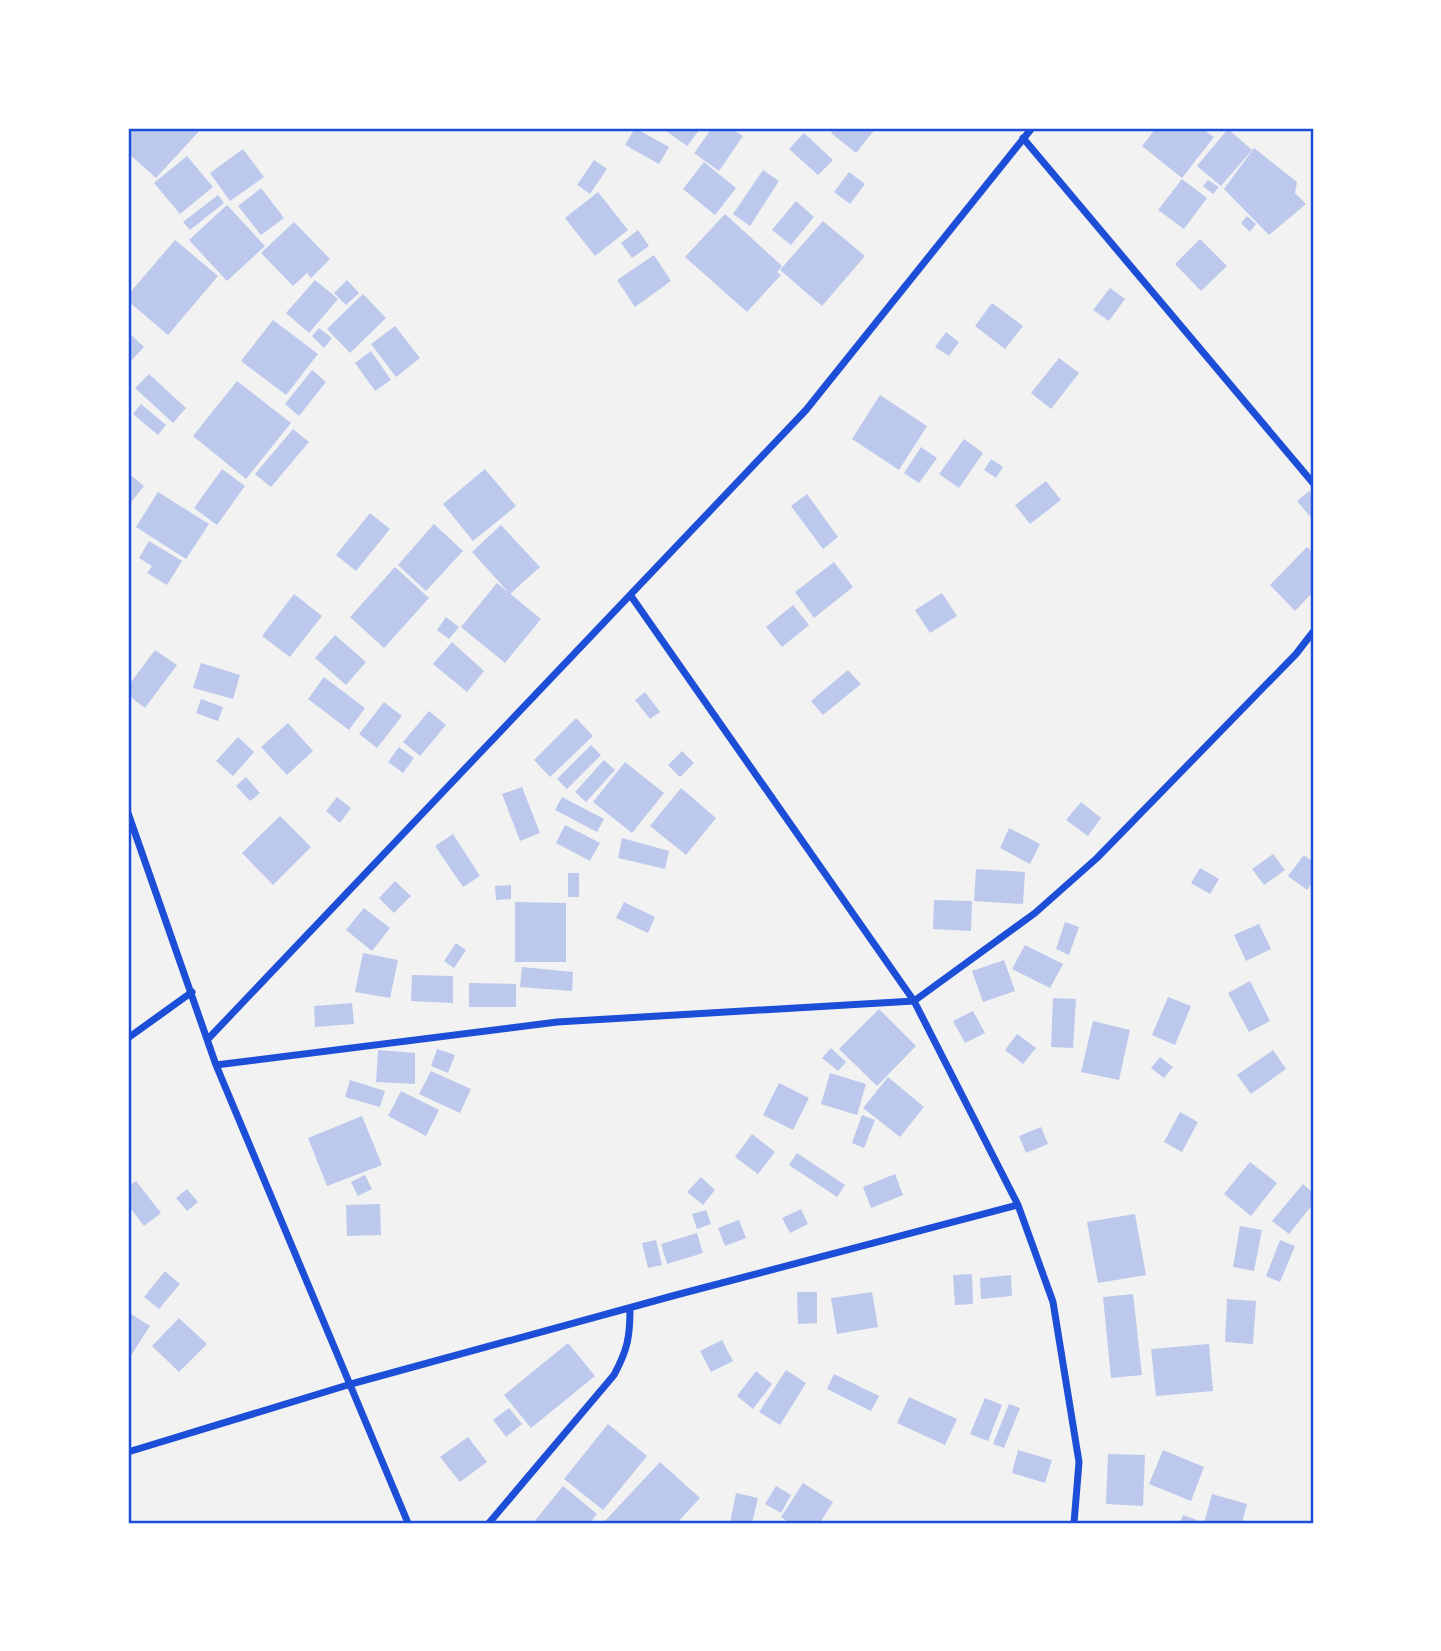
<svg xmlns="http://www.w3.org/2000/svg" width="1441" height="1651" viewBox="0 0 1441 1651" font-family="'Work Sans',sans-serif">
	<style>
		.building { fill: #bdc9ec }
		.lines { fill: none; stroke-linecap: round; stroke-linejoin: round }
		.minor { stroke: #1d4ed8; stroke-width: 7 }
		.neatline { fill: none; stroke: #1d4ed8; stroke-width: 2.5 }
	</style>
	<rect width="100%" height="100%" fill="#f2f2f2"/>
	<!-- building -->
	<path class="building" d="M 128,128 L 202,128 L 156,178 L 128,153 Z
		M 635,128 L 669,147 L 659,164 L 625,145 Z
		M 662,128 L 701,128 L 687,146 Z
		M 712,128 L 730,128 L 743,136 L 719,171 L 694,153 Z
		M 835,128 L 876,128 L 856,153 L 831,133 Z
		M 1156,128 L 1201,128 L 1214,137 L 1182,178 L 1142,146 Z
		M 1228,129 L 1252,150 L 1221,186 L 1197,166 Z
		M 804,133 L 833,160 L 818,175 L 789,149 Z
		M 1254,148 L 1297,182 L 1295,193 L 1306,204 L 1269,235 L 1224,189 Z
		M 243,149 L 264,177 L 230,201 L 210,173 Z
		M 187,156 L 213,187 L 180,214 L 154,183 Z
		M 594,160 L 607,169 L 590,194 L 577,185 Z
		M 704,162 L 736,188 L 715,215 L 683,189 Z
		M 763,170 L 779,181 L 750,226 L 733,214 Z
		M 849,172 L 865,184 L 850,204 L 834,192 Z
		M 1182,179 L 1207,198 L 1184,229 L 1158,210 Z
		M 1208,180 L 1219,187 L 1213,194 L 1203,186 Z
		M 261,188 L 284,218 L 261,235 L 238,206 Z
		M 598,192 L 628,230 L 595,256 L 565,218 Z
		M 218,195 L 224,203 L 190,230 L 183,222 Z
		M 796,201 L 814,217 L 791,245 L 772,230 Z
		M 227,205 L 265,246 L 227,281 L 189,240 Z
		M 725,214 L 782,266 L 777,272 L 781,275 L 747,312 L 685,257 Z
		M 1247,216 L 1256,224 L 1250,232 L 1241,223 Z
		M 823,221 L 865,256 L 822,306 L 780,270 Z
		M 294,222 L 330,259 L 311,278 L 307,273 L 293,286 L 261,253 Z
		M 638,230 L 649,246 L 632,258 L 621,243 Z
		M 1200,239 L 1227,266 L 1201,291 L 1175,264 Z
		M 175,240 L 218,276 L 168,335 L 128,301 L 128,295 Z
		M 654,255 L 671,281 L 635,307 L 617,280 Z
		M 315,280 L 338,299 L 309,333 L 286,313 Z
		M 347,280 L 359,293 L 346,305 L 334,293 Z
		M 1110,288 L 1125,299 L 1109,321 L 1093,310 Z
		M 363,294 L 386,318 L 350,353 L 327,329 Z
		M 992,303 L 1023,326 L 1005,349 L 975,326 Z
		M 273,320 L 318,354 L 286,395 L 241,361 Z
		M 395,326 L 420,358 L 396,377 L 371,344 Z
		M 319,328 L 332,338 L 324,348 L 312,336 Z
		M 128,332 L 144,347 L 128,364 Z
		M 946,332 L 959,342 L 949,356 L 935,347 Z
		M 371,351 L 391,380 L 375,391 L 355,363 Z
		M 1059,358 L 1079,373 L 1051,409 L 1031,393 Z
		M 312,370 L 326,382 L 299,416 L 285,404 Z
		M 149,374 L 186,408 L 173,423 L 135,388 Z
		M 237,381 L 291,423 L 246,479 L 193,436 Z
		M 880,395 L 927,426 L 899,470 L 852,439 Z
		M 141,404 L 166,425 L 158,435 L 133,414 Z
		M 293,429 L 309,442 L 271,487 L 255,474 Z
		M 964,439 L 983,453 L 959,488 L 939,474 Z
		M 921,447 L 937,458 L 919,483 L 904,473 Z
		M 991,459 L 1003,467 L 996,478 L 984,470 Z
		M 222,469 L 245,486 L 217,525 L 194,508 Z
		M 485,469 L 516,506 L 473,541 L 443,504 Z
		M 128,473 L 144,486 L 128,506 Z
		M 1046,481 L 1061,500 L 1030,524 L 1015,505 Z
		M 1309,491 L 1313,497 L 1313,520 L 1297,501 Z
		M 158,492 L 209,524 L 186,559 L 136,527 Z
		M 807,494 L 838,537 L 823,549 L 791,506 Z
		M 370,513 L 390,529 L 356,571 L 336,555 Z
		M 434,524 L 463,551 L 426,591 L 398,565 Z
		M 501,525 L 540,567 L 510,594 L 472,552 Z
		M 149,541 L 182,561 L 167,585 L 147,573 L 152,566 L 139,558 Z
		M 1307,547 L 1313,553 L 1313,592 L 1295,611 L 1270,585 Z
		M 834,562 L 853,587 L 814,618 L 795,592 Z
		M 395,567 L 429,598 L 384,648 L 350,617 Z
		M 497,583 L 541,619 L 505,663 L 461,627 Z
		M 942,593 L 957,616 L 930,633 L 915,610 Z
		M 294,594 L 322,616 L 290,657 L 262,636 Z
		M 793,605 L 809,625 L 782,647 L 766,627 Z
		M 446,617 L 459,627 L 449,639 L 437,630 Z
		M 335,635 L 366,662 L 346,685 L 315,658 Z
		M 452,642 L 484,671 L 467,692 L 433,664 Z
		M 155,650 L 177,665 L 145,708 L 128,695 L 128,686 Z
		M 201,663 L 240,675 L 233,699 L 193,688 Z
		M 848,670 L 861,684 L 823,715 L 811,701 Z
		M 324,677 L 365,708 L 349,730 L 308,699 Z
		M 645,692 L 660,712 L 650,719 L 635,700 Z
		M 201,699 L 223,707 L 218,721 L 196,713 Z
		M 384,702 L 402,716 L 377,748 L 359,734 Z
		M 429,711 L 446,725 L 420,756 L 403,742 Z
		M 576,718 L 593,736 L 550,777 L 534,760 Z
		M 288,723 L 313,751 L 287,775 L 261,747 Z
		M 238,737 L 254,752 L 233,776 L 216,761 Z
		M 591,745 L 601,755 L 567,789 L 557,779 Z
		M 399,747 L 414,758 L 403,773 L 388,762 Z
		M 682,751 L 694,763 L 680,777 L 668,765 Z
		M 604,760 L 615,770 L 586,802 L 575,792 Z
		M 625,762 L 664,793 L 632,833 L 593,802 Z
		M 246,777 L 260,793 L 250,801 L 236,786 Z
		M 522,787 L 540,833 L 520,841 L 502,794 Z
		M 681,788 L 716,818 L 686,855 L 650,826 Z
		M 337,797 L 351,808 L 340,823 L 326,811 Z
		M 562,797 L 604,819 L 597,832 L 555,810 Z
		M 1081,802 L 1101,818 L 1088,836 L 1066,820 Z
		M 280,816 L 311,847 L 273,885 L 242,853 Z
		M 565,825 L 600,843 L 590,861 L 556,843 Z
		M 1009,828 L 1040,844 L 1030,864 L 1000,848 Z
		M 453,834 L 480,876 L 463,887 L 435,846 Z
		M 622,838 L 669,851 L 665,869 L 618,858 Z
		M 1273,854 L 1285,870 L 1264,885 L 1252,869 Z
		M 1304,855 L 1313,862 L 1313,882 L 1307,890 L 1288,876 Z
		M 1200,868 L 1219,879 L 1210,894 L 1191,883 Z
		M 976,869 L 1025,872 L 1023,904 L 974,901 Z
		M 568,873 L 579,873 L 579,897 L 568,897 Z
		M 395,881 L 411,896 L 394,913 L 379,898 Z
		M 511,885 L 511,899 L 496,900 L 495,886 Z
		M 934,900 L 972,901 L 971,931 L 933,929 Z
		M 515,902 L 566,903 L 566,962 L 515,962 Z
		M 624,902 L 655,917 L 648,933 L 616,918 Z
		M 364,908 L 390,928 L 372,951 L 346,930 Z
		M 1065,922 L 1079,927 L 1069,955 L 1056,949 Z
		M 1259,924 L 1271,949 L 1246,961 L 1234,935 Z
		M 456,943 L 466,950 L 454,968 L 444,961 Z
		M 1025,945 L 1063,964 L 1050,988 L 1012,969 Z
		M 363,953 L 398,960 L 390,998 L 355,992 Z
		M 1004,960 L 1015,991 L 983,1002 L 972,971 Z
		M 522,967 L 573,972 L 572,991 L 520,987 Z
		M 412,975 L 453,976 L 453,1003 L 411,1001 Z
		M 1250,981 L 1270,1021 L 1249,1032 L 1228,993 Z
		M 469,983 L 516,984 L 516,1007 L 469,1007 Z
		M 1168,997 L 1191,1006 L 1175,1045 L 1152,1035 Z
		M 1053,998 L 1076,999 L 1073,1048 L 1051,1047 Z
		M 352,1003 L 354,1024 L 315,1027 L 314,1006 Z
		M 879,1009 L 916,1046 L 877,1086 L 839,1049 Z
		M 973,1011 L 985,1033 L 965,1043 L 953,1021 Z
		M 1093,1021 L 1130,1030 L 1119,1080 L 1081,1072 Z
		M 1017,1034 L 1036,1048 L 1023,1064 L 1005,1050 Z
		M 831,1048 L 846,1062 L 838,1071 L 822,1058 Z
		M 437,1049 L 455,1055 L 448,1073 L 431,1066 Z
		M 378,1050 L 415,1053 L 415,1084 L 376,1082 Z
		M 1273,1050 L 1286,1069 L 1251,1094 L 1237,1075 Z
		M 1160,1057 L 1173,1067 L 1164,1078 L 1151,1068 Z
		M 431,1071 L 471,1089 L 460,1113 L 419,1094 Z
		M 830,1073 L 866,1084 L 857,1115 L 821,1104 Z
		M 888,1077 L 924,1107 L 900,1137 L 863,1108 Z
		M 350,1080 L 385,1091 L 380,1107 L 345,1097 Z
		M 779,1083 L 809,1098 L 793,1130 L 763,1115 Z
		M 401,1091 L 439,1110 L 426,1136 L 388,1116 Z
		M 1180,1112 L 1198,1122 L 1182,1152 L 1164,1142 Z
		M 862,1115 L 875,1120 L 864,1148 L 852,1143 Z
		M 362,1116 L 382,1165 L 327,1186 L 308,1138 Z
		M 1041,1127 L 1048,1144 L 1026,1153 L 1019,1136 Z
		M 752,1134 L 775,1152 L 758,1174 L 735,1157 Z
		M 797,1153 L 845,1185 L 837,1197 L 789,1165 Z
		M 1250,1162 L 1277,1183 L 1251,1216 L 1224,1194 Z
		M 895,1174 L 903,1195 L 871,1208 L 863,1187 Z
		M 365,1175 L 372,1189 L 358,1196 L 351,1182 Z
		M 701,1177 L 715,1190 L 703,1205 L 687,1192 Z
		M 136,1181 L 161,1213 L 144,1226 L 128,1205 L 128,1187 Z
		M 1303,1184 L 1313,1193 L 1313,1204 L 1289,1234 L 1272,1221 Z
		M 187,1189 L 198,1202 L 187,1211 L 176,1198 Z
		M 380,1204 L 381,1235 L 347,1236 L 346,1205 Z
		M 801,1209 L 808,1224 L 790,1233 L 782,1218 Z
		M 706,1210 L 711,1224 L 697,1229 L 692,1214 Z
		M 1135,1214 L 1146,1275 L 1098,1283 L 1087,1222 Z
		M 739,1220 L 746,1238 L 725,1246 L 718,1228 Z
		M 1240,1226 L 1262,1230 L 1254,1271 L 1233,1267 Z
		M 697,1233 L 703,1253 L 667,1264 L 661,1244 Z
		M 656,1240 L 662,1265 L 648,1268 L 642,1243 Z
		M 1280,1240 L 1295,1246 L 1280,1282 L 1266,1276 Z
		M 165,1271 L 180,1284 L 159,1309 L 144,1297 Z
		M 972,1274 L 973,1304 L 955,1305 L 953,1275 Z
		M 1011,1275 L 1012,1296 L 981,1299 L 980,1278 Z
		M 797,1292 L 817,1292 L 817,1323 L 798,1324 Z
		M 872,1292 L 878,1327 L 837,1334 L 831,1298 Z
		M 1133,1294 L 1142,1375 L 1111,1378 L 1103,1297 Z
		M 1227,1299 L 1256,1301 L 1253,1344 L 1225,1342 Z
		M 128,1312 L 150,1326 L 128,1360 Z
		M 179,1318 L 207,1344 L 179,1372 L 152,1346 Z
		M 722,1340 L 733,1361 L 711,1372 L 700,1351 Z
		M 568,1343 L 595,1376 L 531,1428 L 504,1395 Z
		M 1209,1344 L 1213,1391 L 1156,1396 L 1151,1349 Z
		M 786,1370 L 806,1383 L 780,1425 L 759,1412 Z
		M 756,1371 L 772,1384 L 753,1409 L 737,1396 Z
		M 834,1374 L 879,1396 L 871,1411 L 827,1389 Z
		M 909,1397 L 957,1419 L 945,1445 L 897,1423 Z
		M 985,1398 L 1002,1405 L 988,1441 L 970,1434 Z
		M 1009,1404 L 1020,1408 L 1004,1448 L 993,1444 Z
		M 509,1408 L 522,1424 L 506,1437 L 493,1420 Z
		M 608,1424 L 647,1456 L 603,1510 L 564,1479 Z
		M 468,1437 L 487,1462 L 460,1482 L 440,1457 Z
		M 1018,1450 L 1052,1460 L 1045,1483 L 1012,1473 Z
		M 1163,1450 L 1204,1467 L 1191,1501 L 1149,1484 Z
		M 1108,1454 L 1145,1455 L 1143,1506 L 1106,1504 Z
		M 660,1462 L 700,1498 L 677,1523 L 603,1523 Z
		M 803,1483 L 833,1502 L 820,1523 L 790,1523 L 781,1517 Z
		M 563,1486 L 597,1514 L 590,1523 L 533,1523 Z
		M 776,1486 L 791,1495 L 781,1513 L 765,1504 Z
		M 736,1493 L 758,1498 L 752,1523 L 730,1523 Z
		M 1212,1494 L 1247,1504 L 1242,1523 L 1204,1523 Z
		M 1183,1515 L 1197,1520 L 1196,1523 L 1180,1523 Z"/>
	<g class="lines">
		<!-- minor -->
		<path class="minor" d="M 1023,138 L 1313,483
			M 631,596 L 914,1001 L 1018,1205 L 1053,1302 L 1079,1462 L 1074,1523
			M 128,813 L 216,1065 L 408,1523
			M 128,1038 L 192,992
			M 208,1039 L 806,410 L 1032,128
			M 216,1065 L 557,1022 L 914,1001 L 1035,913 L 1097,858 L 1296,654 L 1313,632
			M 128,1452 L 351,1384 L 676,1295 L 1018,1205
			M 489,1523 L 614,1375 C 628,1349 630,1336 630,1308"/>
	</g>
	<!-- border -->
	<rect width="1441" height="1651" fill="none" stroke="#ffffff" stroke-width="259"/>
	<rect x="130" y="130" width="1182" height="1392" class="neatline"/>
</svg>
